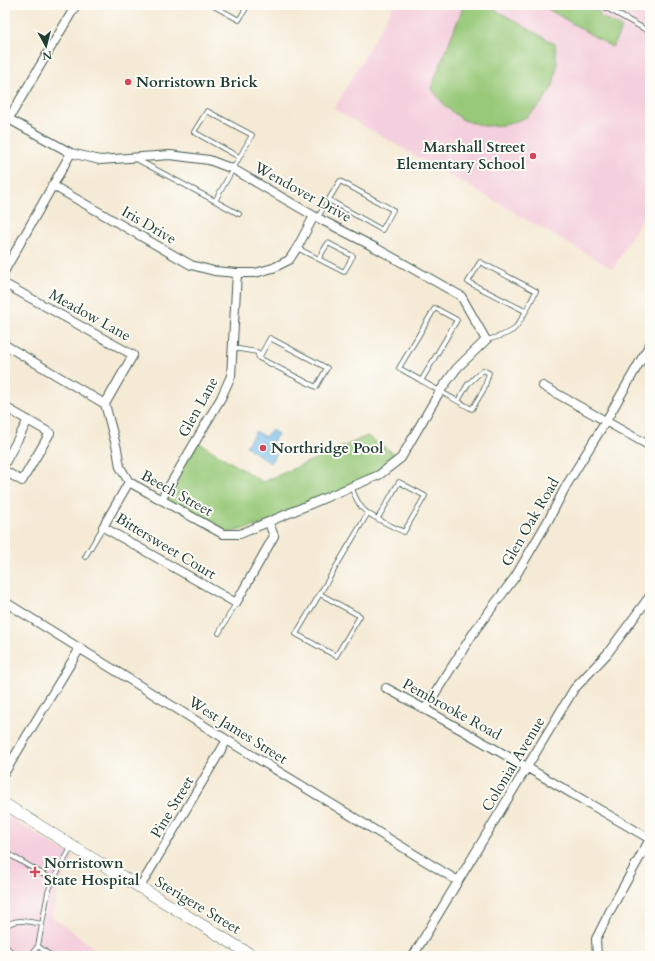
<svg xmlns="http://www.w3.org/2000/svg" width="655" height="961" viewBox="0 0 655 961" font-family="Cardo,serif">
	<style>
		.built { fill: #f4cfdd }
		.green { fill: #98c979; stroke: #5c8356 }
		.water { fill: #73baeb; stroke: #497c90 }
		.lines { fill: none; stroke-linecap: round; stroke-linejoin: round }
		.lane-casing { stroke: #3f574c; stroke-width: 5.5 }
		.street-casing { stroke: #3f574c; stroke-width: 10 }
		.secondary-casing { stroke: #3f574c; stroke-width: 12 }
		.lane { stroke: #fff; stroke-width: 4 }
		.street { stroke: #fff; stroke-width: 8 }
		.secondary { stroke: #fff; stroke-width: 11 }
		.poi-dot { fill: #d1495b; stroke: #fdfcf7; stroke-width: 1.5 }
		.labels { text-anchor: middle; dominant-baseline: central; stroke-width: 4; stroke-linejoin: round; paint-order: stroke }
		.poi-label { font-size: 15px; font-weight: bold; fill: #1f3d34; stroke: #fdfcf7; text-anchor: start }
		.street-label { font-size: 15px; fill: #1f3d34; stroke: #fdfcf7 }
	</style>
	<rect width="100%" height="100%" fill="#fdfcf7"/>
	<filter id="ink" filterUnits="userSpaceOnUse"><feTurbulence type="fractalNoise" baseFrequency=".025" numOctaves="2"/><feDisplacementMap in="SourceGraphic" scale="8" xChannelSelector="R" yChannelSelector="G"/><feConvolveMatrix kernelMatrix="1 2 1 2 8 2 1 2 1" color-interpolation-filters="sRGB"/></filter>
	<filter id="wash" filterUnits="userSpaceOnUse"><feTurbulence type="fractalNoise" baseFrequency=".012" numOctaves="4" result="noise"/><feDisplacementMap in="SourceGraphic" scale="16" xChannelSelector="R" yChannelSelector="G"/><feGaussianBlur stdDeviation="0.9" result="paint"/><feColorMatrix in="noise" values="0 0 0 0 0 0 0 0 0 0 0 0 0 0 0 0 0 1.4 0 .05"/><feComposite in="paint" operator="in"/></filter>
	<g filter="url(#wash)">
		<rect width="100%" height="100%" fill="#f5ead5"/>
		<!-- built -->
		<path class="built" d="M 394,5 L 650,5 L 650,204 L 613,269 L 334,109 Z
			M 5,815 L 74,857 L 58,886 L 52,917 L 105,956 L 5,956 Z"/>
		<!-- green -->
		<path class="green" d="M 464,5 L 487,5 L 555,44 L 557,65 L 553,86 L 541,104 L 525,118 L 505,125 L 484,126 L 463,120 L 446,107 L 431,88 Z
			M 550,5 L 587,5 L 600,12 L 599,16 L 622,28 L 612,47 L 548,9 Z
			M 367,436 L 401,458 L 379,475 L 269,523 L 223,534 L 161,500 L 196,441 L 263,482 Z"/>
		<!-- water -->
		<path class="water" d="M 271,430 L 278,434 L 272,443 L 280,449 L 270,463 L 246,446 L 256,431 L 265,437 Z"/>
	</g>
	<g filter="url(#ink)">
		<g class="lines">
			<defs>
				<path id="lane" d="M 212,5 L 219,9 L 222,5
					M 601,5 L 650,32
					M 219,9 L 239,20 L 248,5
					M 239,157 L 194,132 L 207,111 L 252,135 L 215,201 L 239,214
					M 136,159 L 215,201
					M 318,217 L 340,181 L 393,210 L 382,230 L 329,200
					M 297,248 L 344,272 L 353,256 L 328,243 L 319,258
					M 486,340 C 495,338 505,335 513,330 C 521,323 531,301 536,291 L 480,262 L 468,282 L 525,311
					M 233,348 L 257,352 L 259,358 L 316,387 L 327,368 L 270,338 L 259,358
					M 421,381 L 457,320 L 435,308 L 399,368 C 424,382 448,396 472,409 L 484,389 L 489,373 L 483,370 L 468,384 L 458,401
					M 351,487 C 355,495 357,503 363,509 C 370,517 394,527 404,532 L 425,496 L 399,482 L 378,518
					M 85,557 L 103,527
					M 320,594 L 360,616 L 336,656 L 296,634 L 368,513
					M 219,633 L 236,603
					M 5,852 L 53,880
					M 5,927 C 16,917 29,922 42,924
					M 5,946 L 16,956
					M 38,946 L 51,956
					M 30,956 L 38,946 L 48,892 L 53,880 L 71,848"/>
				<path id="street" d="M 5,117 L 71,153 L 100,160 L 170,155 L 209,160 L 233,169 L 314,216 L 376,248 L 461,296 L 486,340 L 457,368 L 440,391 L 401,458 L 379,475 L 240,534 L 223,534 L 129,482 L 120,467 L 117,449 L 105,404 L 5,345
					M 5,125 L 76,5
					M 52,185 L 191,265 L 214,271 L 237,273 L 255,273 L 273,268 L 289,260 L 297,248 L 314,216
					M 5,270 L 71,153
					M 5,284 L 133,355 L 105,404
					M 543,386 L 650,446
					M 5,407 L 50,433 L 22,481 L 5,471
					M 5,463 L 28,420
					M 129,482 L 103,527 L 236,603 L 274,536 L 269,523
					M 161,500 L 221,398 L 231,376 L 237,273
					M 5,602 L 227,740 L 458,881
					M 386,688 C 475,736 562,788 650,839 L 611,909 L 596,939 L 597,956
					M 425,709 L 476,629 L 515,577 L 549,519 L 566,486 L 606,421 L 650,344
					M 5,772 L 80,648
					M 140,887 L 227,740
					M 413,956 L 574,689 L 607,654 L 650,596"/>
				<path id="secondary" d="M 5,804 L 72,846 L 253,956"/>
			</defs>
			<!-- lane casing -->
			<use href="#lane" class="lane-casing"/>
			<!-- street casing -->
			<use href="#street" class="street-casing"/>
			<!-- secondary casing -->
			<use href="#secondary" class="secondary-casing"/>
			<!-- lane -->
			<use href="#lane" class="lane"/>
			<!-- street -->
			<use href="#street" class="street"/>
			<!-- secondary -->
			<use href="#secondary" class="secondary"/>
		</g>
	</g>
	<!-- markers -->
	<g class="poi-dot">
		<circle cx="128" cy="82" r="4"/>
		<circle cx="533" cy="156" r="4"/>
		<circle cx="263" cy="448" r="4"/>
		<path d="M33 866h4v4h4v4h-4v4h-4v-4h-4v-4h4z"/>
	</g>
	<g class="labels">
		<!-- poi labels -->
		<g class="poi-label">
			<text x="136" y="82">Norristown Brick</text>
			<text x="525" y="147" text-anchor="end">Marshall Street<tspan x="525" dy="17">Elementary School</tspan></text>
			<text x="271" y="448">Northridge Pool</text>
			<text x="44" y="863">Norristown<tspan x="44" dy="17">State Hospital</tspan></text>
		</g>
		<!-- street labels -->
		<g class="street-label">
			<text transform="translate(303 192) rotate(29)">Wendover Drive</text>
			<text transform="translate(149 225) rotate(30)">Iris Drive</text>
			<text transform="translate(90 315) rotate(29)">Meadow Lane</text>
			<text transform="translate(198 407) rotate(-61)">Glen Lane</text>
			<text transform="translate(177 493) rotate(29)">Beech Street</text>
			<text transform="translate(530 522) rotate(-60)">Glen Oak Road</text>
			<text transform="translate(166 546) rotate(31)">Bittersweet Court</text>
			<text transform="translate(452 709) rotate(29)">Pembrooke Road</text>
			<text transform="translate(238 730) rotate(32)">West James Street</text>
			<text transform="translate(513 764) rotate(-59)">Colonial Avenue</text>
			<text transform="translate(172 807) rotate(-59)">Pine Street</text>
			<text transform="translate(198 905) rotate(31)">Sterigere Street</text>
		</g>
	</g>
	<!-- margin -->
	<rect width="655" height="961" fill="none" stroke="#fdfcf7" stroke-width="20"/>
	<!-- north arrow -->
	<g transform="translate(46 46) rotate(173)" stroke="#fdfcf7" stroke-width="3" paint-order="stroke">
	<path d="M0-3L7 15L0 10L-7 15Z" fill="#1f3d34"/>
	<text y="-6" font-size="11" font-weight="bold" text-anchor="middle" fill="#1f3d34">N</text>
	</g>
</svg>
